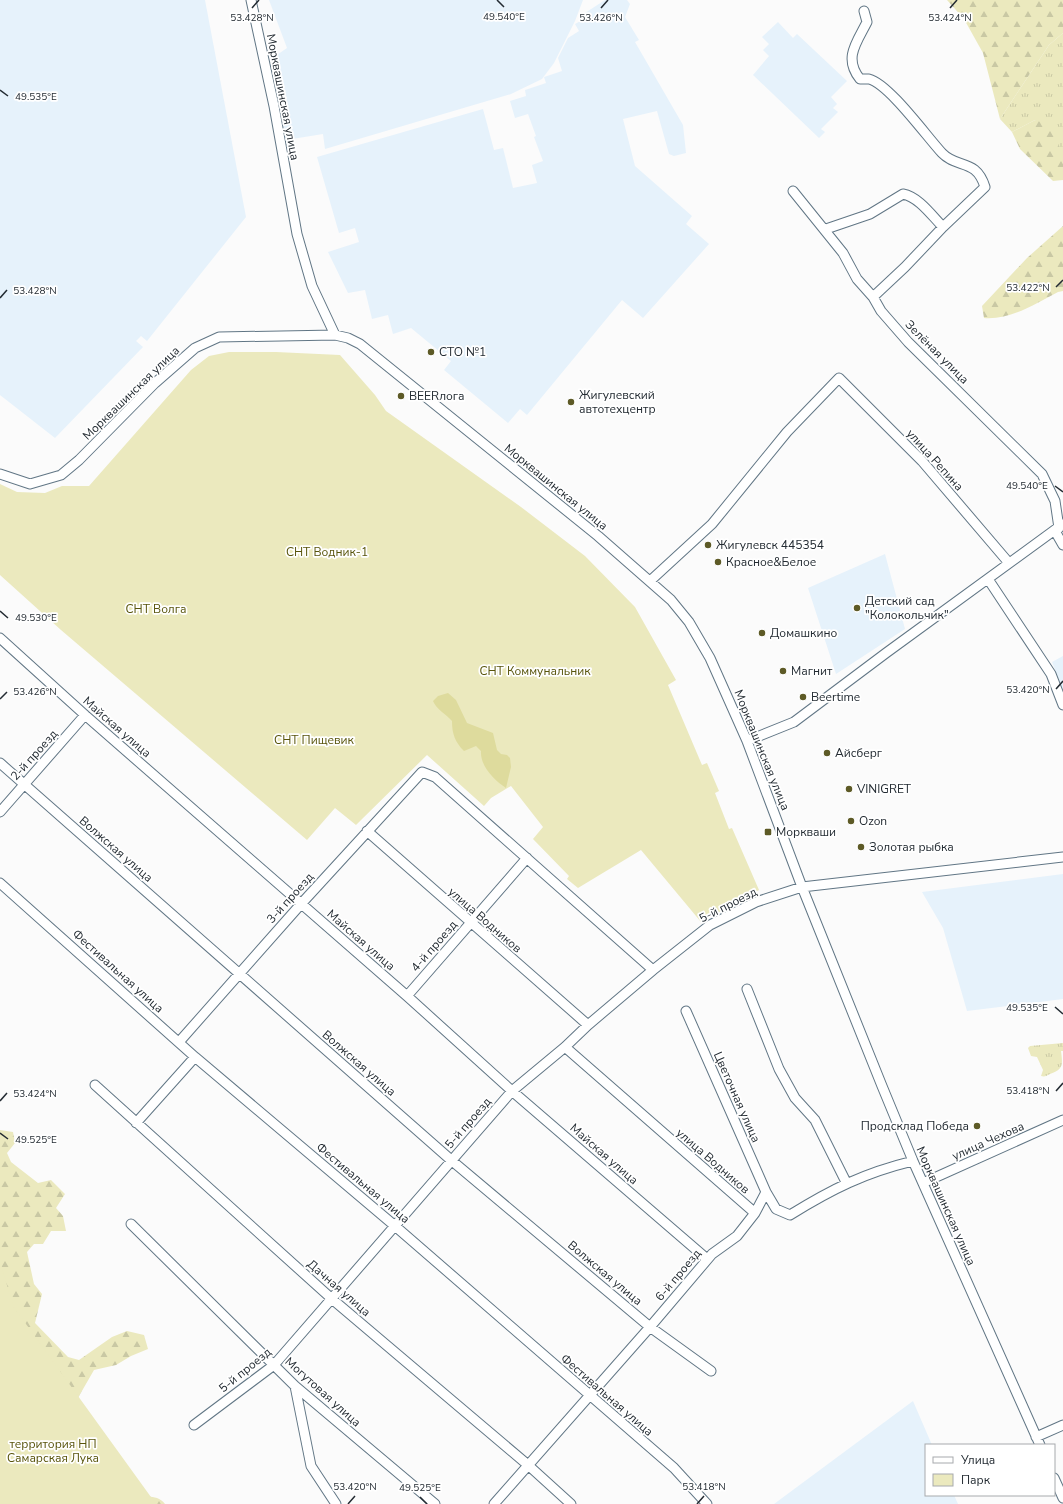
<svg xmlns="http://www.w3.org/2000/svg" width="1063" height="1504" viewBox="0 0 1063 1504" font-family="'Nunito Sans',sans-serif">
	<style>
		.built { fill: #e6f2fb }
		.grass { fill: url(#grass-tufts) }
		.forest { fill: url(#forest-firs) }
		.green { fill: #ebe9be }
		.water { fill: #dedb9d }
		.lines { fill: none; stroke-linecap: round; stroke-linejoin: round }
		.minor-casing { stroke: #617685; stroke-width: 11 }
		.minor { stroke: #fff; stroke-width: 9 }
		.ticks { fill: none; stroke: #232b32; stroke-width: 1.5 }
		.poi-dot { fill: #5d5a26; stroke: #fff; stroke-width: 1.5 }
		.labels { text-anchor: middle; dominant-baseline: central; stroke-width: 3.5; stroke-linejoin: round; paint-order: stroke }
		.street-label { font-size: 12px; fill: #232b32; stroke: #fff }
		.poi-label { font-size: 12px; fill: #232b32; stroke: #fff; text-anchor: start }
		.park-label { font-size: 12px; fill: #58540b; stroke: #fff }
		.ticks-label { font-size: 10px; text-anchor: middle; fill: #232b32; stroke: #fff; stroke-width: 3.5; stroke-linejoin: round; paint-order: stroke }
	</style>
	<defs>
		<pattern id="grass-tufts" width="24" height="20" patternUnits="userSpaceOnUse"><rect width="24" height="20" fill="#ebe9be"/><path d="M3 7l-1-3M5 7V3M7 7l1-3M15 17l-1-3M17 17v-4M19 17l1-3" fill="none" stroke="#c9c8a4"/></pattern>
		<pattern id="forest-firs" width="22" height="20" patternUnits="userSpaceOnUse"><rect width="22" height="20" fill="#ebe9be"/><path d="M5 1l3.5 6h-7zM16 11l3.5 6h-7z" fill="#c9c8a4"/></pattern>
	</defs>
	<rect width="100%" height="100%" fill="#fbfbfb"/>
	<!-- built -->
	<path class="built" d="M 0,0 L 205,0 L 246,217 L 147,341 L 141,336 L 136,341 L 143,347 L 55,438 L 0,395 Z
		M 269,0 L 583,0 L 575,21 L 554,63 L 542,79 L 511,94 L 325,149 L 323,134 L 286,140 L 271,59 L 287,48 Z
		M 605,0 L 627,0 L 630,4 L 625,17 L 639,40 L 635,42 L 683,125 L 686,153 L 674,156 L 669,154 L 657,111 L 623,119 L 635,166 L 692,216 L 686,224 L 709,244 L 643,318 L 622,300 L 527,415 L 520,409 L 508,423 L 444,370 L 451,361 L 411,328 L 393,334 L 388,315 L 372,319 L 365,290 L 348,293 L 328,252 L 359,242 L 355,228 L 339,233 L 317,157 L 483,109 L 494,150 L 503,148 L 513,188 L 537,183 L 532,165 L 543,161 L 534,137 L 536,136 L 528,114 L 515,118 L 510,101 L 526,96 L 525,90 L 546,83 L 544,77 L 562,71 L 558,58 L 568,38 L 579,31 L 575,24 L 588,17 L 585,13 Z
		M 778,22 L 793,38 L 797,34 L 847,81 L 831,97 L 837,104 L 833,108 L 838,112 L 821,129 L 825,132 L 819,138 L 753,75 L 769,56 L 763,50 L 769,44 L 762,37 Z
		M 885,554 L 905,629 L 836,674 L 808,588 Z
		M 1063,656 L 1063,690 L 1052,662 Z
		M 1063,874 L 1063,999 L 967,1011 L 943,928 L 922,892 Z
		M 913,1401 L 932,1445 L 926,1445 L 926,1495 L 954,1495 L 958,1504 L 774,1504 Z"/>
	<!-- grass -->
	<path class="grass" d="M 1063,33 L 1063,147 L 1059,147 L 1035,120 L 1012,132 L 1000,119 L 1049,45 Z
		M 1063,1043 L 1063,1051 L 1061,1051 C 1063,1066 1063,1069 1050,1074 C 1046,1076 1045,1077 1041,1076 L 1043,1070 L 1037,1057 L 1031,1056 L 1028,1048 L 1030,1046 Z"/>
	<!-- forest -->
	<path class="forest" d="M 947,0 L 1063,0 L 1063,33 L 1049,45 L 1000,119 L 983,53 L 964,19 Z
		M 1035,120 L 1055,126 L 1059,147 L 1063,147 L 1063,180 L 1053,181 L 1020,149 L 1012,132 Z
		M 1063,226 L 1063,291 L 1058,292 C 1035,304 1011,320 984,318 L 982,306 L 1027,258 Z
		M 0,1130 L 13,1132 L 15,1143 L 7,1153 L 11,1162 L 38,1183 L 51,1180 L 65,1194 L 56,1208 L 63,1216 L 66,1231 L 51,1231 L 43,1244 L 34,1244 L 27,1252 L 34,1284 L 42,1294 L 35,1323 L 68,1357 L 79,1360 L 112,1337 L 127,1331 L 144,1335 L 148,1349 L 131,1356 L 116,1365 L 94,1370 L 71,1410 L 139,1497 C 149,1497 158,1495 165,1504 L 0,1504 Z"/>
	<!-- green -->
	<path class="green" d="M 229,352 L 276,352 L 340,355 L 375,395 L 386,411 L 521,507 L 585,556 L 635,607 L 676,680 L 668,685 L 702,765 L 707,763 L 719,791 L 715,793 L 729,829 L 732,828 L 759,890 L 701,922 L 641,850 L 578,888 L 567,879 L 569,876 L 533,839 L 543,827 L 511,786 L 491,798 L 484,806 L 427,755 L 356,825 L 335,808 L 307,840 L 61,630 L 0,575 L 0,484 L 17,492 L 45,493 L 62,486 L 89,486 L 191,370 L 209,356 Z
		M 0,1261 L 13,1306 L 156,1504 L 0,1504 Z"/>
	<!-- water -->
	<path class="water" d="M 448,693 L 456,700 L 467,723 L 493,733 L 497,750 L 501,754 L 507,755 L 510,758 L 511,767 L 506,788 C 494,780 480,766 481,751 L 476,746 L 464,751 C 455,742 452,734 452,721 C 446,714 436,709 433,701 L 438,696 Z"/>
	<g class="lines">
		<defs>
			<path id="minor" d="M 251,0 L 274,106 L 297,234 L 312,286 L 335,335
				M 864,11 L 867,22 C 857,42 843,58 860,79 C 863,79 867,79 869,79 C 889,84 927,137 942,153 C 957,169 976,158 985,187 L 943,227 L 905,267 L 873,297
				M 793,191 L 843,253 L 857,279 L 873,297 L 881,311 L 908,342 L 1042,474 L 1055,501 L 1059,528
				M 826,229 L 870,214 L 903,194 C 919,197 932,216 943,227
				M 0,474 L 30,484 L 61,475 L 79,460 L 155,383 L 195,348 L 219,337 L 335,335 L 348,338 L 360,344 L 598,536 L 671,600 L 689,622 L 710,658 L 747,741 L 802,887 L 882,1086 L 913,1161 L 1040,1445
				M 1055,531 L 1063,545
				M 988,579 L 1051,674 L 1063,705
				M 650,581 L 712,524 L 787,432 L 839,378 L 922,461 L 1009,563
				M 0,638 L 85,715 L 407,996 L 512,1091 L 707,1259
				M 747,741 L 794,722 L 886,653 L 1063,524
				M 0,763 L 451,1160 L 650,1327 L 711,1371
				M 0,812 L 85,715
				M 367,831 L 588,1025
				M 0,883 L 195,1057 L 395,1226 L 674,1468 L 707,1504
				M 747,989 L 779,1069 L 795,1098 L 815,1120 L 846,1182
				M 407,996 L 527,858
				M 686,1011 L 766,1192 L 776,1209 L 790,1215 C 832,1189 864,1173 913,1161
				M 179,1042 L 301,904 L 422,772 L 435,777 L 653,970
				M 565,1047 L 755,1213
				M 95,1085 L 332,1299 L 528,1465 L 571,1504
				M 136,1123 L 195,1057
				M 923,1183 L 1063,1120
				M 131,1224 L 295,1386 L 435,1504
				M 295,1386 L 311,1466 L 336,1504
				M 194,1425 L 274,1365 L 512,1091 L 565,1047 L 588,1025 L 653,970 L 710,925 L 756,902 L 802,887 L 1063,857
				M 1036,1437 L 1063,1425
				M 1054,1478 L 1063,1498
				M 494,1504 L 650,1327 L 712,1254 L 737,1236 L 755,1213 L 766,1192"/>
		</defs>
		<!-- minor casing -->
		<use href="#minor" class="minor-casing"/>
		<!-- minor -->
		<use href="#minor" class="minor"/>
	</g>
	<!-- ticks -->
	<path class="ticks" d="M 497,0 L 504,7M 252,8 L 259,0M 601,8 L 608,0M 950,8 L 957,0M 0,90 L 8,96M 1056,287 L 1063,280M 0,298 L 7,290M 1055,486 L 1063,492M 0,611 L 8,618M 1056,689 L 1063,681M 0,699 L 7,692M 1055,1007 L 1063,1014M 1056,1091 L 1063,1083M 0,1101 L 7,1093M 0,1133 L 8,1139M 420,1497 L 427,1504M 348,1504 L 355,1496M 697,1504 L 704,1496"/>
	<!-- markers -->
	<g class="poi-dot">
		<circle cx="431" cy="352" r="4"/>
		<circle cx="401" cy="396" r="4"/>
		<circle cx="571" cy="402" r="4"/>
		<circle cx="708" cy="545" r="4"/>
		<circle cx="718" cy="562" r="4"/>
		<circle cx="857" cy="608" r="4"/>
		<circle cx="762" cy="633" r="4"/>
		<circle cx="783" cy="671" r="4"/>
		<circle cx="803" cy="697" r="4"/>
		<circle cx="827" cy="753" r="4"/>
		<circle cx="849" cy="789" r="4"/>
		<circle cx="851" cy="821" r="4"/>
		<rect x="764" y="828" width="8" height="8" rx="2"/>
		<circle cx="861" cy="847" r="4"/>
		<circle cx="977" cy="1126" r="4"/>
	</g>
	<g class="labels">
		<!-- street labels -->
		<g class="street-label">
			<text transform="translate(283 97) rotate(79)">Морквашинская улица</text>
			<text transform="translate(937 352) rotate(45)">Зелёная улица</text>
			<text transform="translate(131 393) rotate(-44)">Морквашинская улица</text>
			<text transform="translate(935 460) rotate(48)">улица Репина</text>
			<text transform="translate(556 487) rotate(39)">Морквашинская улица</text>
			<text transform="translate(117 727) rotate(41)">Майская улица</text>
			<text transform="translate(762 750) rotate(68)">Морквашинская улица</text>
			<text transform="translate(34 755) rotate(-48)">2-й проезд</text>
			<text transform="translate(116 849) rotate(41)">Волжская улица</text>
			<text transform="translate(290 898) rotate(-48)">3-й проезд</text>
			<text transform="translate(728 905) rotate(-27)">5-й проезд</text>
			<text transform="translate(485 920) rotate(41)">улица Водников</text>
			<text transform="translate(361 940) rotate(41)">Майская улица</text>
			<text transform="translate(434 946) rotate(-49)">4-й проезд</text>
			<text transform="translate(118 971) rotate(42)">Фестивальная улица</text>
			<text transform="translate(359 1063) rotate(41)">Волжская улица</text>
			<text transform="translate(737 1097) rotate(66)">Цветочная улица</text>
			<text transform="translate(468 1123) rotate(-49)">5-й проезд</text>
			<text transform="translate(988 1141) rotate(-24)">улица Чехова</text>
			<text transform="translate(604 1154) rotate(41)">Майская улица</text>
			<text transform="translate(713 1161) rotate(41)">улица Водников</text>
			<text transform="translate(363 1183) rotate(40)">Фестивальная улица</text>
			<text transform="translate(946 1206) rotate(66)">Морквашинская улица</text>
			<text transform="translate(605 1273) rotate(40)">Волжская улица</text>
			<text transform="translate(678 1275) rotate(-50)">6-й проезд</text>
			<text transform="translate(339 1288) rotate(41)">Дачная улица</text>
			<text transform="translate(245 1370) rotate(-39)">5-й проезд</text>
			<text transform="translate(323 1392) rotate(42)">Могутовая улица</text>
			<text transform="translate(607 1395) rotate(41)">Фестивальная улица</text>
		</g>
		<!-- poi labels -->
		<g class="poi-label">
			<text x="439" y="352">СТО №1</text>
			<text x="579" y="395">Жигулевский<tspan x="579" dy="14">автотехцентр</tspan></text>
			<text x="409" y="396">BEERлога</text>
			<text x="716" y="545">Жигулевск 445354</text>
			<text x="726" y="562">Красное&amp;Белое</text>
			<text x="865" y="601">Детский сад<tspan x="865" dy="14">"Колокольчик"</tspan></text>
			<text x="770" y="633">Домашкино</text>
			<text x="791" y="671">Магнит</text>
			<text x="811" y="697">Beertime</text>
			<text x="835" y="753">Айсберг</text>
			<text x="857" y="789">VINIGRET</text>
			<text x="859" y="821">Ozon</text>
			<text x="776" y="832">Моркваши</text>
			<text x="869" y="847">Золотая рыбка</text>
			<text x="969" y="1126" text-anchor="end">Продсклад Победа</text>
		</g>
		<!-- park labels -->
		<g class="park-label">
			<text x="327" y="552">СНТ Водник-1</text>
			<text x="156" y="609">СНТ Волга</text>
			<text x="535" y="671">СНТ Коммунальник</text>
			<text x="314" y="740">СНТ Пищевик</text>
			<text x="53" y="1444">территория НП<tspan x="53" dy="14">Самарская Лука</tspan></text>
		</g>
	</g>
	<g class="ticks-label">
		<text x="504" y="20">49.540°E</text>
		<text x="252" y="21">53.428°N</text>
		<text x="601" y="21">53.426°N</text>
		<text x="950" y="21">53.424°N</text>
		<text x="36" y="100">49.535°E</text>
		<text x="1028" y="291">53.422°N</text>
		<text x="35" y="294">53.428°N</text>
		<text x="1027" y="489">49.540°E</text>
		<text x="36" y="621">49.530°E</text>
		<text x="1028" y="693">53.420°N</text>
		<text x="35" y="695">53.426°N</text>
		<text x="1027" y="1011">49.535°E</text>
		<text x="1028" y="1094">53.418°N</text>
		<text x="35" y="1097">53.424°N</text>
		<text x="36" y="1143">49.525°E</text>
		<text x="355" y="1490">53.420°N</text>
		<text x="704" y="1490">53.418°N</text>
		<text x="420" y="1491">49.525°E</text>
	</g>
	<!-- legend -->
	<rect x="925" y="1444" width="130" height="52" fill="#ffffff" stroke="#a7aaad"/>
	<rect x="933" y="1457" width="20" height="6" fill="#ffffff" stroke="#a7aaad"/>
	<text x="961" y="1464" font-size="12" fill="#232b32">Улица</text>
	<rect x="933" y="1474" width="20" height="12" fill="#ebe9be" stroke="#a7aaad"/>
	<text x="961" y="1484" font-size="12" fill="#232b32">Парк</text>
</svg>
